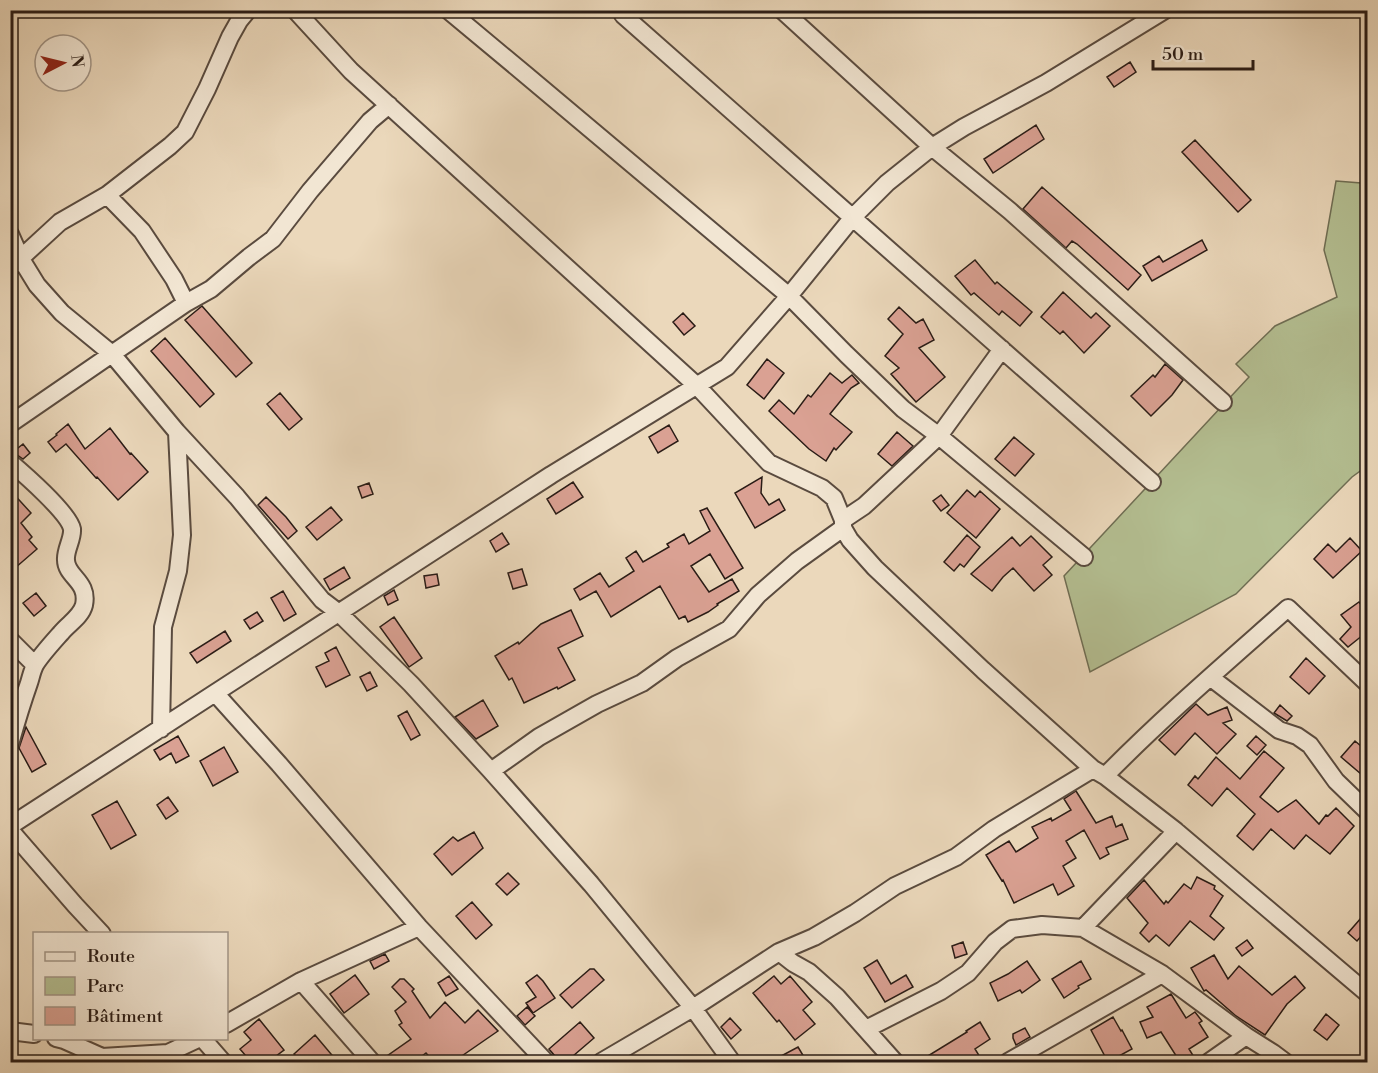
<svg xmlns="http://www.w3.org/2000/svg" width="1378" height="1073" viewBox="0 0 1378 1073" font-family="'Libre Bodoni',serif">
	<style>
		.green { fill: #b4bf92; stroke: #6f6e54; stroke-width: 1.5 }
		.building { fill: #daa193; stroke: #2a1c16; stroke-width: 1.5 }
		.lines { fill: none; stroke-linecap: round; stroke-linejoin: round }
		.minor-casing { stroke: #5a4b3f; stroke-width: 20 }
		.minor { stroke: #f2e6d3; stroke-width: 16 }
	</style>
	<rect width="100%" height="100%" fill="#ebd8bb"/>
	<filter id="stains"><feTurbulence type="fractalNoise" baseFrequency=".00333" numOctaves="4"/><feColorMatrix values="0 0 0 0 .2 0 0 0 0 .09 0 0 0 0 .02 0 0 0 .5 -.17"/></filter>
	<radialGradient id="worn" r=".72"><stop offset=".6" stop-color="#630" stop-opacity="0"/><stop offset="1" stop-color="#630" stop-opacity=".3"/></radialGradient>
	<!-- green -->
	<path class="green" d="M 1336,181 L 1361,183 L 1368,208 L 1367,466 L 1352,477 L 1236,594 L 1090,672 L 1064,576 L 1249,377 L 1236,364 L 1275,326 L 1337,297 L 1324,250 Z"/>
	<!-- building -->
	<path class="building" d="M 1130,62 L 1136,72 L 1114,87 L 1107,77 Z
		M 1036,125 L 1044,139 L 993,173 L 984,159 Z
		M 1195,140 L 1251,200 L 1238,212 L 1182,152 Z
		M 1042,187 L 1141,275 L 1128,290 L 1077,244 L 1072,241 L 1066,248 L 1023,209 Z
		M 1202,240 L 1207,250 L 1152,281 L 1143,266 L 1159,256 L 1163,262 Z
		M 975,260 L 995,284 L 997,282 L 1032,312 L 1020,326 L 1002,311 L 999,315 L 974,293 L 971,295 L 955,276 Z
		M 1063,292 L 1091,318 L 1096,313 L 1110,326 L 1084,353 L 1063,331 L 1060,334 L 1041,317 Z
		M 202,306 L 252,363 L 236,377 L 185,320 Z
		M 899,307 L 916,323 L 923,319 L 934,340 L 919,348 L 945,377 L 916,402 L 891,374 L 899,368 L 885,356 L 903,334 L 888,319 Z
		M 683,313 L 695,326 L 684,335 L 673,322 Z
		M 165,338 L 214,394 L 200,407 L 151,351 Z
		M 767,359 L 784,373 L 764,399 L 747,385 Z
		M 1165,364 L 1183,380 L 1172,395 L 1151,416 L 1131,396 L 1153,375 L 1155,377 Z
		M 830,373 L 842,383 L 852,375 L 859,383 L 851,388 L 830,414 L 852,432 L 836,450 L 834,448 L 826,461 L 809,449 L 769,411 L 779,400 L 794,414 L 808,395 L 811,397 Z
		M 280,393 L 302,419 L 289,430 L 267,404 Z
		M 68,424 L 85,449 L 110,428 L 130,454 L 131,453 L 148,472 L 118,500 L 97,477 L 96,478 L 66,444 L 56,452 L 48,442 L 57,435 L 56,434 Z
		M 669,425 L 678,441 L 658,453 L 649,437 Z
		M 897,432 L 913,446 L 892,466 L 878,454 Z
		M 1014,437 L 1034,454 L 1015,476 L 995,459 Z
		M 23,444 L 30,453 L 23,459 L 13,452 Z
		M 762,477 L 761,493 L 769,505 L 779,499 L 785,510 L 755,528 L 735,493 Z
		M 573,482 L 583,497 L 556,514 L 547,499 Z
		M 369,483 L 373,494 L 362,498 L 358,487 Z
		M 10,490 L 31,513 L 21,523 L 32,537 L 29,540 L 37,549 L 15,568 L 10,562 Z
		M 967,490 L 975,497 L 980,491 L 1000,509 L 976,538 L 947,513 Z
		M 941,495 L 949,505 L 941,511 L 933,501 Z
		M 266,497 L 286,517 L 297,531 L 288,539 L 258,505 Z
		M 331,507 L 342,520 L 317,540 L 306,527 Z
		M 707,508 L 743,568 L 725,579 L 710,554 L 691,566 L 709,592 L 732,579 L 739,591 L 717,604 L 718,605 L 708,612 L 688,622 L 685,616 L 679,619 L 660,586 L 611,617 L 596,591 L 580,600 L 574,589 L 600,573 L 609,587 L 634,571 L 626,558 L 636,551 L 643,562 L 669,547 L 667,544 L 684,534 L 689,544 L 710,531 L 700,511 Z
		M 502,533 L 509,544 L 496,552 L 490,541 Z
		M 967,535 L 980,547 L 964,567 L 960,564 L 954,571 L 944,562 Z
		M 1031,536 L 1052,557 L 1043,565 L 1052,575 L 1034,591 L 1013,568 L 1003,577 L 992,591 L 971,574 L 1012,537 L 1020,546 Z
		M 1350,538 L 1362,551 L 1333,578 L 1314,559 L 1328,544 L 1336,552 Z
		M 344,567 L 350,578 L 330,590 L 324,579 Z
		M 522,569 L 527,585 L 513,589 L 508,573 Z
		M 437,574 L 439,585 L 426,588 L 424,576 Z
		M 394,590 L 398,600 L 388,605 L 384,596 Z
		M 283,591 L 296,614 L 284,621 L 271,598 Z
		M 36,593 L 46,606 L 34,616 L 23,603 Z
		M 1359,602 L 1368,613 L 1368,631 L 1348,647 L 1340,639 L 1351,627 L 1341,615 Z
		M 571,610 L 583,636 L 558,648 L 575,680 L 558,689 L 557,687 L 524,703 L 512,678 L 509,680 L 495,656 L 518,642 L 519,644 L 541,624 Z
		M 257,612 L 263,621 L 250,629 L 244,620 Z
		M 394,617 L 422,658 L 409,667 L 380,627 Z
		M 225,631 L 231,641 L 197,663 L 190,653 Z
		M 336,647 L 350,675 L 326,687 L 316,667 L 329,661 L 325,653 Z
		M 1306,658 L 1325,676 L 1309,694 L 1290,677 Z
		M 370,672 L 377,686 L 367,691 L 360,677 Z
		M 483,700 L 498,726 L 476,739 L 455,717 Z
		M 1196,704 L 1208,715 L 1227,707 L 1232,720 L 1223,723 L 1236,734 L 1217,754 L 1195,733 L 1175,755 L 1159,740 Z
		M 1280,705 L 1292,716 L 1287,721 L 1274,713 Z
		M 407,711 L 420,735 L 411,740 L 398,716 Z
		M 26,727 L 46,764 L 32,772 L 19,748 Z
		M 178,736 L 189,756 L 176,763 L 171,753 L 160,760 L 154,750 Z
		M 1256,736 L 1266,745 L 1257,755 L 1247,746 Z
		M 1355,741 L 1368,752 L 1368,766 L 1361,774 L 1341,757 Z
		M 224,747 L 238,772 L 213,786 L 200,761 Z
		M 1264,751 L 1284,768 L 1260,797 L 1278,812 L 1296,800 L 1319,824 L 1326,815 L 1328,816 L 1336,808 L 1354,826 L 1330,854 L 1306,835 L 1294,849 L 1271,829 L 1253,850 L 1237,836 L 1255,814 L 1227,788 L 1212,806 L 1188,785 L 1195,776 L 1198,779 L 1216,757 L 1240,779 Z
		M 1076,791 L 1096,823 L 1112,816 L 1116,827 L 1122,824 L 1128,839 L 1106,848 L 1109,854 L 1100,859 L 1084,830 L 1066,841 L 1076,858 L 1063,866 L 1074,886 L 1058,895 L 1053,884 L 1014,903 L 1003,880 L 1002,881 L 986,855 L 1009,841 L 1016,852 L 1038,838 L 1032,827 L 1051,818 L 1052,821 L 1071,810 L 1064,799 Z
		M 168,797 L 178,811 L 166,819 L 157,805 Z
		M 117,801 L 136,835 L 111,849 L 92,815 Z
		M 474,832 L 483,848 L 452,875 L 434,854 L 453,837 L 458,841 Z
		M 508,873 L 519,884 L 507,895 L 496,884 Z
		M 1197,877 L 1215,886 L 1214,889 L 1223,896 L 1210,916 L 1224,928 L 1214,940 L 1190,921 L 1169,946 L 1156,935 L 1149,942 L 1140,933 L 1148,923 L 1127,898 L 1144,880 L 1164,904 L 1166,901 L 1168,903 L 1184,884 L 1191,889 Z
		M 472,902 L 492,925 L 476,939 L 456,916 Z
		M 1368,910 L 1368,928 L 1357,941 L 1348,933 Z
		M 1247,940 L 1253,948 L 1242,956 L 1236,948 Z
		M 963,942 L 967,954 L 955,958 L 952,946 Z
		M 385,954 L 389,961 L 374,969 L 370,961 Z
		M 1214,955 L 1228,979 L 1239,966 L 1272,995 L 1295,976 L 1305,988 L 1287,1004 L 1265,1035 L 1236,1016 L 1206,990 L 1204,991 L 1191,968 Z
		M 877,960 L 891,984 L 906,975 L 913,987 L 885,1002 L 864,968 Z
		M 1027,961 L 1040,980 L 1022,993 L 1020,990 L 998,1001 L 990,983 L 1008,974 Z
		M 1081,961 L 1091,979 L 1078,986 L 1079,988 L 1064,998 L 1052,979 Z
		M 590,969 L 594,969 L 604,980 L 572,1008 L 560,995 Z
		M 355,975 L 369,994 L 344,1013 L 330,994 Z
		M 537,975 L 543,981 L 555,998 L 533,1013 L 526,1003 L 536,997 L 526,983 Z
		M 449,976 L 458,989 L 446,996 L 438,983 Z
		M 774,976 L 781,984 L 790,976 L 812,1002 L 803,1010 L 815,1024 L 795,1040 L 779,1020 L 777,1022 L 753,993 Z
		M 400,979 L 404,979 L 414,989 L 412,991 L 430,1018 L 445,1002 L 465,1023 L 478,1010 L 498,1031 L 453,1062 L 434,1062 L 426,1053 L 414,1062 L 391,1062 L 387,1056 L 411,1039 L 399,1025 L 402,1023 L 395,1011 L 406,1002 L 392,987 Z
		M 1171,994 L 1186,1018 L 1195,1012 L 1202,1021 L 1199,1023 L 1208,1037 L 1189,1049 L 1197,1062 L 1180,1062 L 1161,1032 L 1147,1038 L 1140,1022 L 1153,1017 L 1147,1007 Z
		M 527,1007 L 535,1016 L 525,1025 L 517,1016 Z
		M 1326,1014 L 1339,1025 L 1327,1040 L 1314,1030 Z
		M 1113,1017 L 1121,1031 L 1122,1030 L 1132,1049 L 1108,1062 L 1091,1030 Z
		M 730,1018 L 741,1030 L 731,1039 L 721,1027 Z
		M 259,1019 L 284,1050 L 268,1062 L 237,1062 L 246,1056 L 240,1049 L 251,1040 L 244,1032 Z
		M 580,1022 L 594,1038 L 566,1062 L 560,1062 L 549,1049 Z
		M 980,1022 L 990,1039 L 975,1049 L 983,1062 L 918,1062 L 967,1032 L 966,1031 Z
		M 1025,1028 L 1030,1037 L 1016,1045 L 1013,1038 L 1013,1034 Z
		M 315,1035 L 331,1054 L 338,1062 L 302,1062 L 294,1054 Z
		M 798,1047 L 807,1062 L 770,1062 Z"/>
	<g class="lines">
		<defs>
			<path id="minor" d="M 295,10 L 351,71 L 697,386 L 769,463 L 822,488 L 834,498 L 843,520 L 843,528 L 850,540 L 875,568 L 983,670 L 1093,769 L 1105,776 L 1176,831 L 1368,994
				M 448,10 L 526,75 L 789,296 L 846,354 L 903,409 L 939,436 L 1084,557
				M 782,10 L 932,147 L 1010,211 L 1223,402
				M 623,15 L 1152,482
				M 107,195 L 142,231 L 174,279 L 186,303
				M 10,234 L 21,259 L 37,285 L 62,313 L 112,354 L 177,432 L 237,497 L 322,600 L 339,613 L 411,684 L 491,771 L 591,884 L 693,1008 L 732,1062
				M 10,268 L 60,222 L 107,195 L 170,146 L 185,132 L 207,89 L 230,37 L 239,21 L 248,10
				M 10,424 L 186,303 L 211,289 L 249,257 L 273,239 L 310,191 L 370,121 L 389,105
				M 10,462 C 24,474 69,513 72,529 C 73,539 65,550 66,560 C 66,577 89,581 84,605 C 81,617 68,624 61,633 C 53,642 41,655 35,665 C 32,671 31,677 29,683 C 22,703 16,723 10,744
				M 843,520 L 864,506 L 939,436 L 1002,349
				M 10,640 L 35,665
				M 1210,677 L 1279,730 L 1297,736 L 1310,745 L 1336,781 L 1368,812
				M 216,694 L 279,764 L 419,927 L 546,1062
				M 161,729 L 163,627 L 178,571 L 182,535 L 177,432
				M 491,771 L 539,737 L 597,704 L 642,683 L 677,658 L 729,629 L 758,595 L 797,561 L 843,528
				M 1105,776 C 1163,717 1226,663 1288,608 L 1368,684
				M 10,826 L 551,475 L 727,367 L 789,296 L 853,217 L 887,183 L 932,147 L 964,127 L 1046,83 L 1165,10
				M 10,830 L 75,905 L 102,934
				M 1083,928 L 1162,974 L 1246,1036 L 1273,1053 L 1285,1062
				M 779,952 L 793,963 L 809,972 L 837,997 L 895,1062
				M 301,981 L 372,1062
				M 226,1024 L 301,981 L 419,927
				M 866,1029 L 941,991 L 968,973 L 995,942 L 1012,929 L 1042,925 L 1083,928 L 1176,831
				M 10,1031 L 34,1034
				M 56,1038 L 64,1040 L 102,1057 L 168,1053 L 200,1038
				M 202,1038 L 223,1062
				M 601,1062 L 693,1008 L 779,952 L 814,937 L 855,913 L 895,886 L 956,857 L 994,829 L 1093,769
				M 1008,1062 L 1162,974
				M 1209,1062 L 1246,1036"/>
		</defs>
		<!-- minor casing -->
		<use href="#minor" class="minor-casing"/>
		<!-- minor -->
		<use href="#minor" class="minor"/>
	</g>
	<!-- margin -->
	<rect width="1378" height="1073" fill="none" stroke="#ebd8bb" stroke-width="36"/>
	<rect x="12" y="12" width="1354" height="1049" fill="none" stroke="#2a1c16" stroke-width="3"/>
	<rect x="18" y="18" width="1342" height="1037" fill="none" stroke="#2a1c16" stroke-width="1.5"/>
	<!-- legend -->
	<rect x="33" y="932" width="195" height="108" fill="#f2e6d3" stroke="#a29587" stroke-width="1.5"/>
	<rect x="45" y="952" width="30" height="9" fill="#f2e6d3" stroke="#a29587" stroke-width="1.5"/>
	<text x="87" y="962" font-size="18" fill="#2a1c16">Route</text>
	<rect x="45" y="977" width="30" height="18" fill="#b4bf92" stroke="#a29587" stroke-width="1.5"/>
	<text x="87" y="992" font-size="18" fill="#2a1c16">Parc</text>
	<rect x="45" y="1007" width="30" height="18" fill="#daa193" stroke="#a29587" stroke-width="1.5"/>
	<text x="87" y="1022" font-size="18" fill="#2a1c16">Bâtiment</text>
	<!-- north arrow -->
	<g transform="translate(63 63) rotate(83)"><circle r="28" fill="#f2e6d3" stroke="#a29587" stroke-width="1.5"/>
	<path d="M0-4.5L10 22L0 15L-10 22Z" fill="#8f2418"/>
	<text y="-9" font-size="16" font-weight="bold" text-anchor="middle" fill="#2a1c16">N</text>
	</g>
	<!-- scale -->
	<path d="M1153 60v9h100v-9" fill="none" stroke="#2a1c16" stroke-width="3"/>
	<text x="1162" y="60" font-size="18" fill="#2a1c16" stroke="#f2e6d3" stroke-width="4.5" paint-order="stroke">50 m</text>
	<rect width="100%" height="100%" filter="url(#stains)"/>
	<rect width="100%" height="100%" fill="url(#worn)"/>
</svg>
